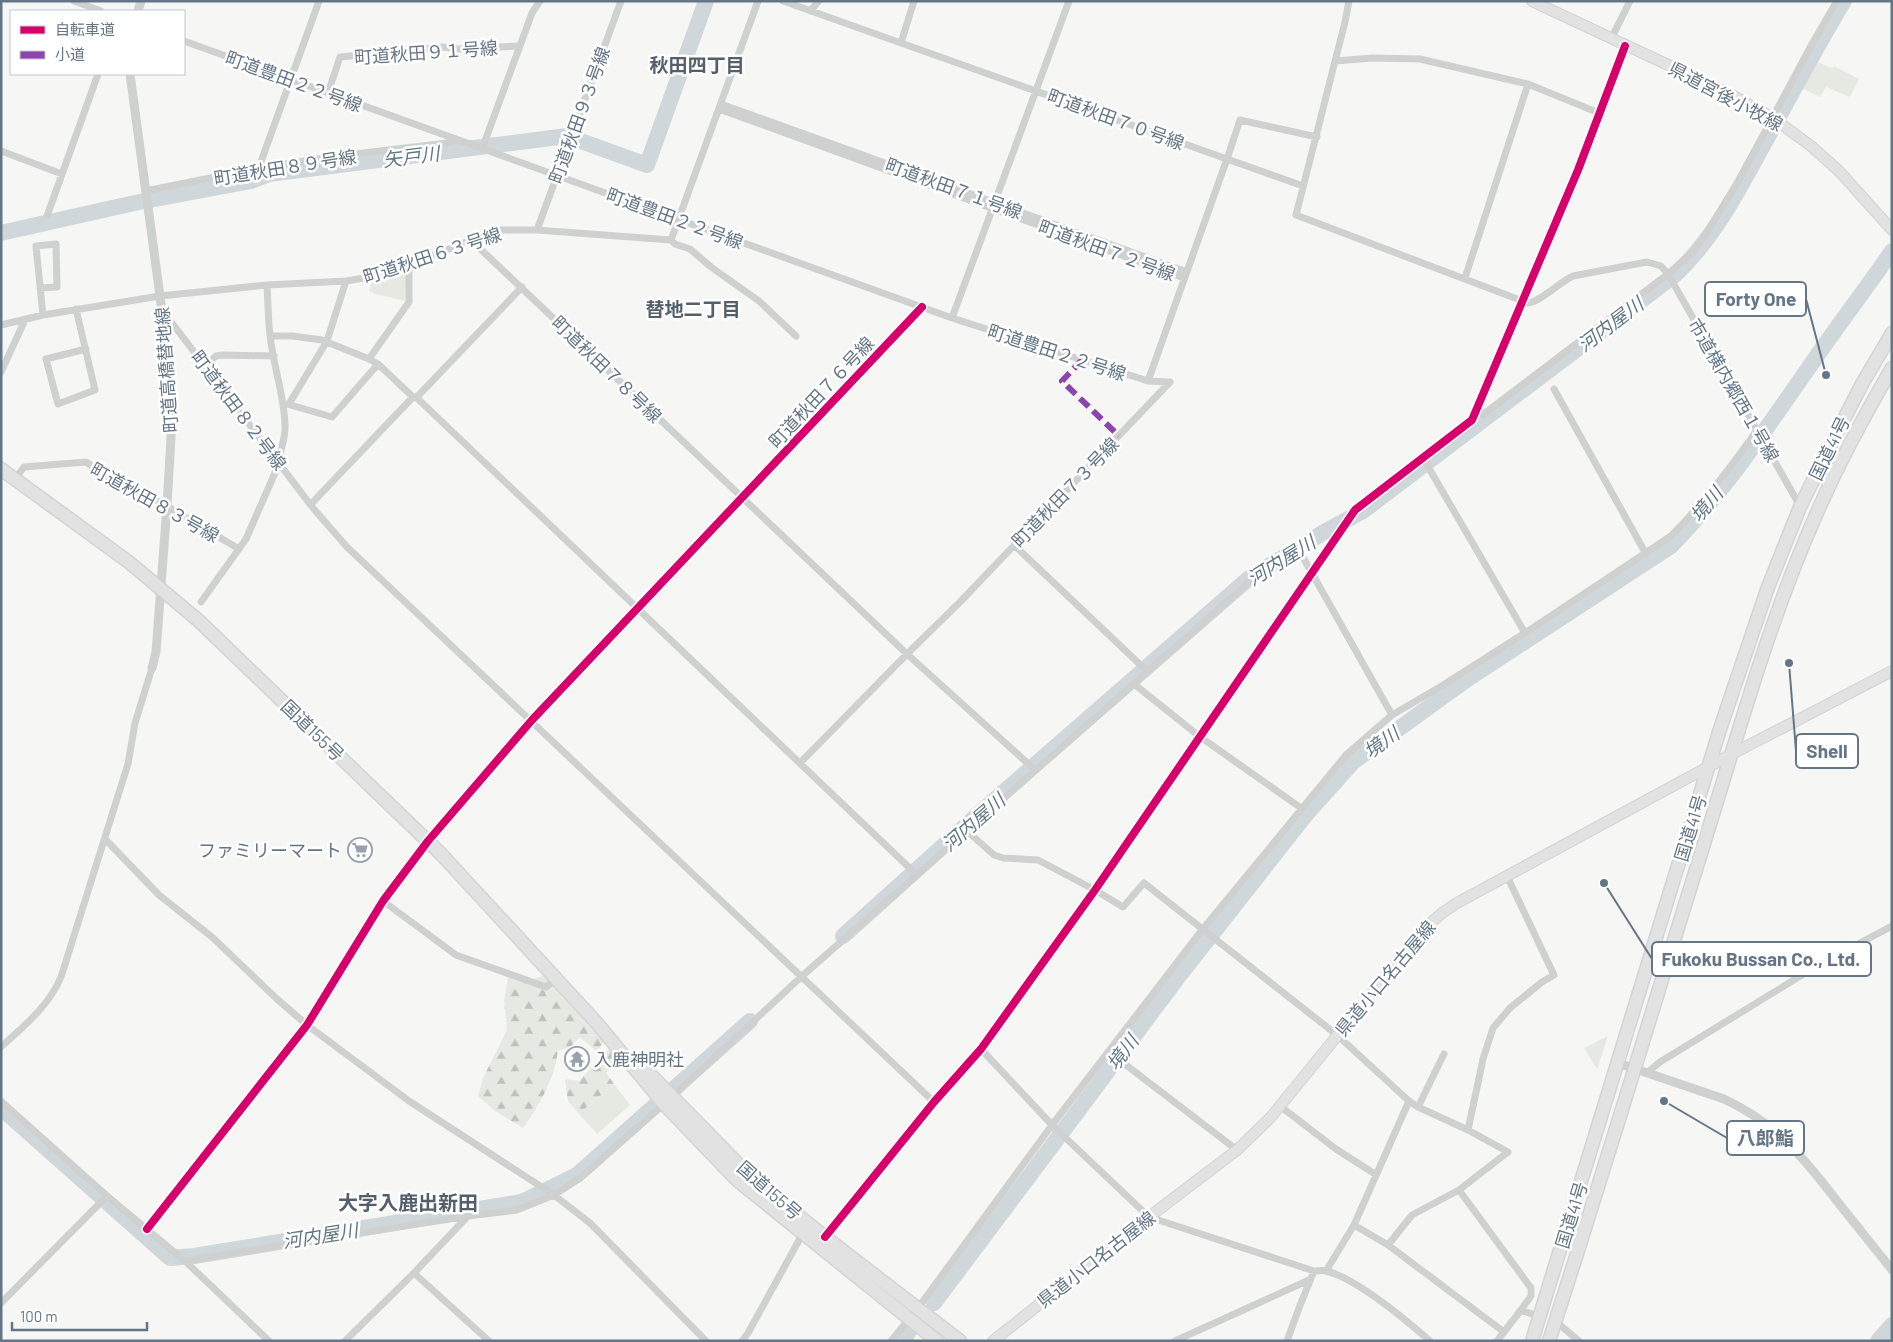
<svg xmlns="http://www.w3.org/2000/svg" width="1893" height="1342" viewBox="0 0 1893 1342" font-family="Barlow,'Noto Sans JP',sans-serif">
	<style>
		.forest { fill: url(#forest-firs) }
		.green { fill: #e6e9e2 }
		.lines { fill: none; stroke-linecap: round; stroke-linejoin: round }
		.river { stroke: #d0d7da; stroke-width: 16 }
		.secondary-casing { stroke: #d1d3d4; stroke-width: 12 }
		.trunk-casing { stroke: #d3d4d4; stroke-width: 15 }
		.minor { stroke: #cfd1d1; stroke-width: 7 }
		.tertiary { stroke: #cfd1d1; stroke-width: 9 }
		.secondary { stroke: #e2e2e3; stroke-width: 10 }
		.trunk { stroke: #e2e2e3; stroke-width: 12 }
		.quiet { stroke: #8e44ad; stroke-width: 6; stroke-dasharray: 12 6; stroke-linecap: butt }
		.cycleway-casing { stroke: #fff; stroke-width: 11 }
		.cycleway { stroke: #d6006c; stroke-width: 8 }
		.labels { text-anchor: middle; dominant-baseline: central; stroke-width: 5; stroke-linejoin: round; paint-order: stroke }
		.street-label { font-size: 18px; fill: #647586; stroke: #fff }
		.poi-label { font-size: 18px; fill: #647586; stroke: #fff; text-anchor: end }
		.neighbourhood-label { font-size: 19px; font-weight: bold; fill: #535f6b; stroke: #fff }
		.water-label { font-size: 19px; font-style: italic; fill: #607783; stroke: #fff }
		.quarter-label { font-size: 20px; font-weight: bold; fill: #535f6b; stroke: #fff }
		.leader { fill: none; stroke: #647586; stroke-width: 2 }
		.callout-dot { fill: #647586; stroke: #fff; stroke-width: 2 }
		.callout { fill: #fff; stroke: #647586; stroke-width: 2 }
		.callout-label { font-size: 19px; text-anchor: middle; font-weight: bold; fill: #647586 }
	</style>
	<defs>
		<pattern id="forest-firs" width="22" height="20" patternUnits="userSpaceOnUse" patternTransform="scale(1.25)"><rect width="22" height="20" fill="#e6e9e2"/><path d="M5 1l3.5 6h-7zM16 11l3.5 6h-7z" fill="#bec1bd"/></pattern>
	</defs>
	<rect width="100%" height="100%" fill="#f6f6f4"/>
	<!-- forest -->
	<path class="forest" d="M 546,974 L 606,1040 L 596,1051 L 580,1037 L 571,1046 L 558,1051 C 554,1080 540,1104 523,1128 L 495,1111 L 478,1096 L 483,1078 L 507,1030 L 504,1001 L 508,977 L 529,982 Z
		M 611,1046 L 621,1058 L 606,1073 L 614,1084 L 579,1114 L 568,1101 L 565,1079 L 579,1081 Z"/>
	<!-- green -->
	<path class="green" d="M 1812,60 L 1832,68 L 1834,66 L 1859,79 L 1850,97 L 1826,87 L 1820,97 L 1798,86 Z
		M 402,270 L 407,274 L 405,301 L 375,294 L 369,291 L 371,283 L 376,282 L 375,279 Z
		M 1608,1036 L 1597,1069 L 1584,1048 Z
		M 614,1084 L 630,1105 L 597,1134 L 579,1114 Z"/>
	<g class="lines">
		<!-- river -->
		<path class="river" d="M 1,233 L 139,202 L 251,181 L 269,174 L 567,136 L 647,165 L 706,1
			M 843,936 L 982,811 L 1248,579 L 1324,532 L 1363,511 L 1676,274 C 1712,240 1736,195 1760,151 C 1788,101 1814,50 1844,1
			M 1,1108 L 170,1258 L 194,1256 L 522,1202 L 577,1175 L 750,1021
			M 934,1303 L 1179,976 L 1304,817 L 1353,762 L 1466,680 L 1671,546 C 1725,491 1768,426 1812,363 C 1838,325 1866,289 1892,251
			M 902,1341 L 910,1330
			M 1878,1341 L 1892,1325"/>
		<defs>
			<path id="secondary" d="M 1532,1 L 1730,94 L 1773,118 L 1811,146 L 1839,171 L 1892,230
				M 993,1341 L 1149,1217 L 1237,1150 L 1271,1117 L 1425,928 L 1442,913 L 1457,903 L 1732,754 L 1892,671"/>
			<path id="trunk" d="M 1,469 L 130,563 L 199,621 L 441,854 L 596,1022 L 664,1104 L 738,1181 L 937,1341
				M 641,1065 L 751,1177 L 825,1237 L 960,1341
				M 1532,1341 L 1720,729 L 1768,587 L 1800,507 L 1821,464 L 1862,384 L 1892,333
				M 1549,1341 C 1602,1178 1651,1014 1702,850 C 1737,738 1768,623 1816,515 C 1838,464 1864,416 1892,368"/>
		</defs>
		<!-- secondary casing -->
		<use href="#secondary" class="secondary-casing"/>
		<!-- trunk casing -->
		<use href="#trunk" class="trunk-casing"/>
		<!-- minor -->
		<path class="minor" d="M 74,1 L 101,11
			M 783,1 L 1227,159 L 1148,381
			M 1349,1 L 1345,22 L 1296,215 L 1528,303 C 1540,302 1560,282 1573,276 L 1647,262 L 1661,266 L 1668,274 L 1800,506
			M 810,11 L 819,1
			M 1611,39 L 1630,1
			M 184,41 L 952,318 L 1148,381 L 1170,382
			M 901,43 L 914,1
			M 1335,61 L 1373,58 L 1420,59 L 1528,84 L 1599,113
			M 328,93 L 340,57 L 444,47 L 458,49 L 520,46
			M 721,104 L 1187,272
			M 719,109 L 1184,278
			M 482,149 L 532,13 L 540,1
			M 1,151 L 62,174
			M 258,170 L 319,1
			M 1303,186 L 1227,159 L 1240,120 L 1317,137
			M 145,191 L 270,166 L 338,156 L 447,143 L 455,140
			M 47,216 L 98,74
			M 537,230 L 621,1
			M 671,240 L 675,244 L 690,249 L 711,267 L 759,301 L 796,336
			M 472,241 L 907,654 L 1035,770
			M 1465,278 L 1528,84
			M 40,288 L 57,287 L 56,244 L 36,246 L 43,315
			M 76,309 L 95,390 L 58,404 L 46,359 L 86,349
			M 162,315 L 169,319 L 313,508 L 347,547 L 934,1102
			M 952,318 L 1069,1
			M 1,325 L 43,315 L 160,296 L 267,285 L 346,281 L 376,276 L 409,265 L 496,230 L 537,230 L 671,240 L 758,1
			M 270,336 L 292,336 L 322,340 L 369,359 L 378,364 L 413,397 L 417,398 L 917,875
			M 369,359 L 409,302 L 409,265
			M 206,365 L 216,356 L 222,355 L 274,356
			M 1,372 L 25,320
			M 1554,389 L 1646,554
			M 416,398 L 522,287
			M 287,404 L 332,417 L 378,364
			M 289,404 L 327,341 L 346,281
			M 1476,414 L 1483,415 L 1668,274 L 1693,252 L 1704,237 L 1739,180 L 1812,44 L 1837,1
			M 1423,458 L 1525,633
			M 15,479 L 24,467 L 86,462 L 122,486 L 160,502 L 239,549
			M 311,504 L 413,397
			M 1014,545 L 1148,672
			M 201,602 L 246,539 L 278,466 C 279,452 286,439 285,425 C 284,394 273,365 270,335 C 268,318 268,302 267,285
			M 1134,684 L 1199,736 L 1301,808
			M 800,763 L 907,654 L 961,601 L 1170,382
			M 967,831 L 994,855 L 1003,858 L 1038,860 L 1095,890 L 1123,907 L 1144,883 L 1337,1035 L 1409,1101 L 1418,1107 L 1468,1130 L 1508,1152 L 1459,1190 L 1412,1215 L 1388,1245
			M 105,839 L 159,895 L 212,937 L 277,999 L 307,1025 L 409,1101 L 554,1195 L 590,1223 L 706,1341
			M 383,901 L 456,955 L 546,987 L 557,978
			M 1,1047 C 24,1026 49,1006 61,977 L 128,764 L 135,723 L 152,668
			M 981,1049 L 1052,1125 L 1149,1217 L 1314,1271 C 1318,1271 1322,1270 1326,1271 C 1356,1278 1406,1320 1430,1341
			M 1109,1052 L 1237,1150
			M 1648,1072 L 1660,1062 L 1820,964 L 1892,926
			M 672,1097 L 801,977 L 1248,583 L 1300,552 L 1392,715
			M 1,1101 L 107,1196 L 185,1261 L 269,1341
			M 1280,1106 L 1336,1149 L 1375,1174
			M 1418,1107 L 1444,1054
			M 1468,1130 L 1483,1059 L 1493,1028 L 1510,1008 L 1542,982 L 1554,975 L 1507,876
			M 1459,1190 L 1531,1288 L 1531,1296 L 1521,1310
			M 1354,1225 L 1388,1245 L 1504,1332
			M 147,1229 L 307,1025 L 383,901 L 428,841 L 532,720 L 922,307
			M 825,1237 L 934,1102 L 981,1049 L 1095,890 L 1355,510 L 1472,420 L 1578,170 L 1625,46
			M 185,1261 L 468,1216
			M 1326,1271 L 1354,1225 L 1409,1101
			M 414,1273 L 489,1341
			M 1,1303 L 107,1196
			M 1555,1321 L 1579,1341
			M 345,1341 L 414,1273 L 468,1216 L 517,1210 L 554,1195 L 580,1178 L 664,1104
			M 742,1341 L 748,1333 L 803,1233
			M 891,1341 L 918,1308 L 1052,1125 L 1202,930 L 1346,755 L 1392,715 L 1440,687 L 1525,633 L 1671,536 C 1703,504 1731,467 1757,430
			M 1175,1341 L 1309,1280
			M 1287,1341 L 1299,1308 L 1314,1271
			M 1497,1341 L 1521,1310 L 1540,1317"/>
		<!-- tertiary -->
		<path class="tertiary" d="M 138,11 L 141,1
			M 130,74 L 160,296 L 171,394 L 172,420 L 167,506 L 156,652 L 152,668
			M 1618,1063 L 1724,1099 C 1776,1123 1803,1157 1837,1201 C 1855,1224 1874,1247 1892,1270"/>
		<!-- secondary -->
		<use href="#secondary" class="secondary"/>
		<!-- trunk -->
		<use href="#trunk" class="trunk"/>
		<!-- quiet -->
		<path class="quiet" d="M 1082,360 L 1062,381 L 1119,436"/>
		<defs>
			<path id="cycleway" d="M 147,1229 L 307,1025 L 383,901 L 428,841 L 532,720 L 922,307
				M 825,1237 L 934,1102 L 981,1049 L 1095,890 L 1355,510 L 1472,420 L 1578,170 L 1625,46"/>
		</defs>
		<!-- cycleway casing -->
		<use href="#cycleway" class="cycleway-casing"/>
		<!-- cycleway -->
		<use href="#cycleway" class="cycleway"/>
	</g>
	<!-- icons -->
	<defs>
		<symbol id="supermarket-ring" viewBox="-11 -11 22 22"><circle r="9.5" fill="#fff" stroke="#97a2ac" stroke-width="1.5"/><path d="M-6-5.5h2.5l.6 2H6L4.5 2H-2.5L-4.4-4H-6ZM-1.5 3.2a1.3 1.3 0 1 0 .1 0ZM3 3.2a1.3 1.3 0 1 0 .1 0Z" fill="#97a2ac"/></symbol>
		<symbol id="temple-ring" viewBox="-11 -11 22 22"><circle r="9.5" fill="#fff" stroke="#97a2ac" stroke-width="1.5"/><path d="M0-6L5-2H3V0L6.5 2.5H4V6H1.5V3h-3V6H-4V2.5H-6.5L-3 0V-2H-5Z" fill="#97a2ac"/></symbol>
	</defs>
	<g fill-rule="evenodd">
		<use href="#supermarket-ring" x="346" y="836" width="28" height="28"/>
		<use href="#temple-ring" x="563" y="1045" width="28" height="28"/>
	</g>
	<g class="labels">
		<!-- street labels -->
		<g class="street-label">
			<text transform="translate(426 52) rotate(-4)">町道秋田９１号線</text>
			<text transform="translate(294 81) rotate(20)">町道豊田２２号線</text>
			<text transform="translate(1726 96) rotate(28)">県道宮後小牧線</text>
			<text transform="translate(579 115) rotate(-70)">町道秋田９３号線</text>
			<text transform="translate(1116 119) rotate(20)">町道秋田７０号線</text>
			<text transform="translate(285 167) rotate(-9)">町道秋田８９号線</text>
			<text transform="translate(954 188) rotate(20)">町道秋田７１号線</text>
			<text transform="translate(675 218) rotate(20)">町道豊田２２号線</text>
			<text transform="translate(1107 250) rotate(20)">町道秋田７２号線</text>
			<text transform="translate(432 255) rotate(-18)">町道秋田６３号線</text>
			<text transform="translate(1057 352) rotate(18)">町道豊田２２号線</text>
			<text transform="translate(607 369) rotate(44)">町道秋田７８号線</text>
			<text transform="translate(166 370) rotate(-94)">町道高橋替地線</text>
			<text transform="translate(1734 390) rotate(60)">市道横内郷西１号線</text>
			<text transform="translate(821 392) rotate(-47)">町道秋田７６号線</text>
			<text transform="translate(239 410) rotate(53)">町道秋田８２号線</text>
			<text transform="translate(1829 448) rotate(-64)">国道41号</text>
			<text transform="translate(1065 492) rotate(-46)">町道秋田７３号線</text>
			<text transform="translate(155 502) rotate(29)">町道秋田８３号線</text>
			<text transform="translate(313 730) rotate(44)">国道155号</text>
			<text transform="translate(1690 828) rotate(-73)">国道41号</text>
			<text transform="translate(1385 978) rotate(-50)">県道小口名古屋線</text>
			<text transform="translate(770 1190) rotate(41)">国道155号</text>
			<text transform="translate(1571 1215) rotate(-73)">国道41号</text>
			<text transform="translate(1096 1259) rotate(-38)">県道小口名古屋線</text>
		</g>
		<!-- poi labels -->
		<g class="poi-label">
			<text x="342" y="850">ファミリーマート</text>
			<text x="594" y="1059" text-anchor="start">入鹿神明社</text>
		</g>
		<!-- neighbourhood labels -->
		<g class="neighbourhood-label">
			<text x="697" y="64">秋田四丁目</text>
			<text x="693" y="308">替地二丁目</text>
		</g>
		<!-- water labels -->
		<g class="water-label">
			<text transform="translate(411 156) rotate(-7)">矢戸川</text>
			<text transform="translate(1610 324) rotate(-37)">河内屋川</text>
			<text transform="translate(1706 504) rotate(-50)">境川</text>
			<text transform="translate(1281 560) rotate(-32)">河内屋川</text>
			<text transform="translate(1381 742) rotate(-36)">境川</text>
			<text transform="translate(973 822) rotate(-41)">河内屋川</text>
			<text transform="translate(1122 1052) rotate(-53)">境川</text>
			<text transform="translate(320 1235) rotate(-9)">河内屋川</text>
		</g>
		<!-- quarter labels -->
		<g class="quarter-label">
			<text x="408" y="1202">大字入鹿出新田</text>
		</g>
	</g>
	<!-- callouts -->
	<path class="leader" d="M1826 375L1806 299M1789 663L1796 751M1604 883L1652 959M1664 1101L1727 1138"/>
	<g class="callout-dot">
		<circle cx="1826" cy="375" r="5"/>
		<circle cx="1789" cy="663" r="5"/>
		<circle cx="1604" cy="883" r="5"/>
		<circle cx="1664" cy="1101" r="5"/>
	</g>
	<g class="callout">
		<rect x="1705" y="282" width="101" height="34" rx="5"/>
		<rect x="1796" y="734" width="62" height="34" rx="5"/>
		<rect x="1652" y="942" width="219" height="34" rx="5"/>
		<rect x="1727" y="1121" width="77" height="34" rx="5"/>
	</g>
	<g class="callout-label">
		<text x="1756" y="306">Forty One</text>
		<text x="1827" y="758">Shell</text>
		<text x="1761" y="966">Fukoku Bussan Co., Ltd.</text>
		<text x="1765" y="1145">八郎鮨</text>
	</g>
	<!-- border -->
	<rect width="1893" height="1342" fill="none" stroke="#647586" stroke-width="5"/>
	<!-- legend -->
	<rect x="10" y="10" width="175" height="65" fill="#ffffff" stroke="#c1c8cf"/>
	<rect x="20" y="26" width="25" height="8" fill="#d6006c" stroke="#c1c8cf"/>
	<text x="55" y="35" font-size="15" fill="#647586">自転車道</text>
	<rect x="20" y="51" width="25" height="8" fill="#8e44ad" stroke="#c1c8cf"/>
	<text x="55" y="60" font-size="15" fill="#647586">小道</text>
	<!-- scale -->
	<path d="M12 1322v8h135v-8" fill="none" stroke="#647586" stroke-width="2.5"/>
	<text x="20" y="1322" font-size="15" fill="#647586" stroke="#ffffff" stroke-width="4" paint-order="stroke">100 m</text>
</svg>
